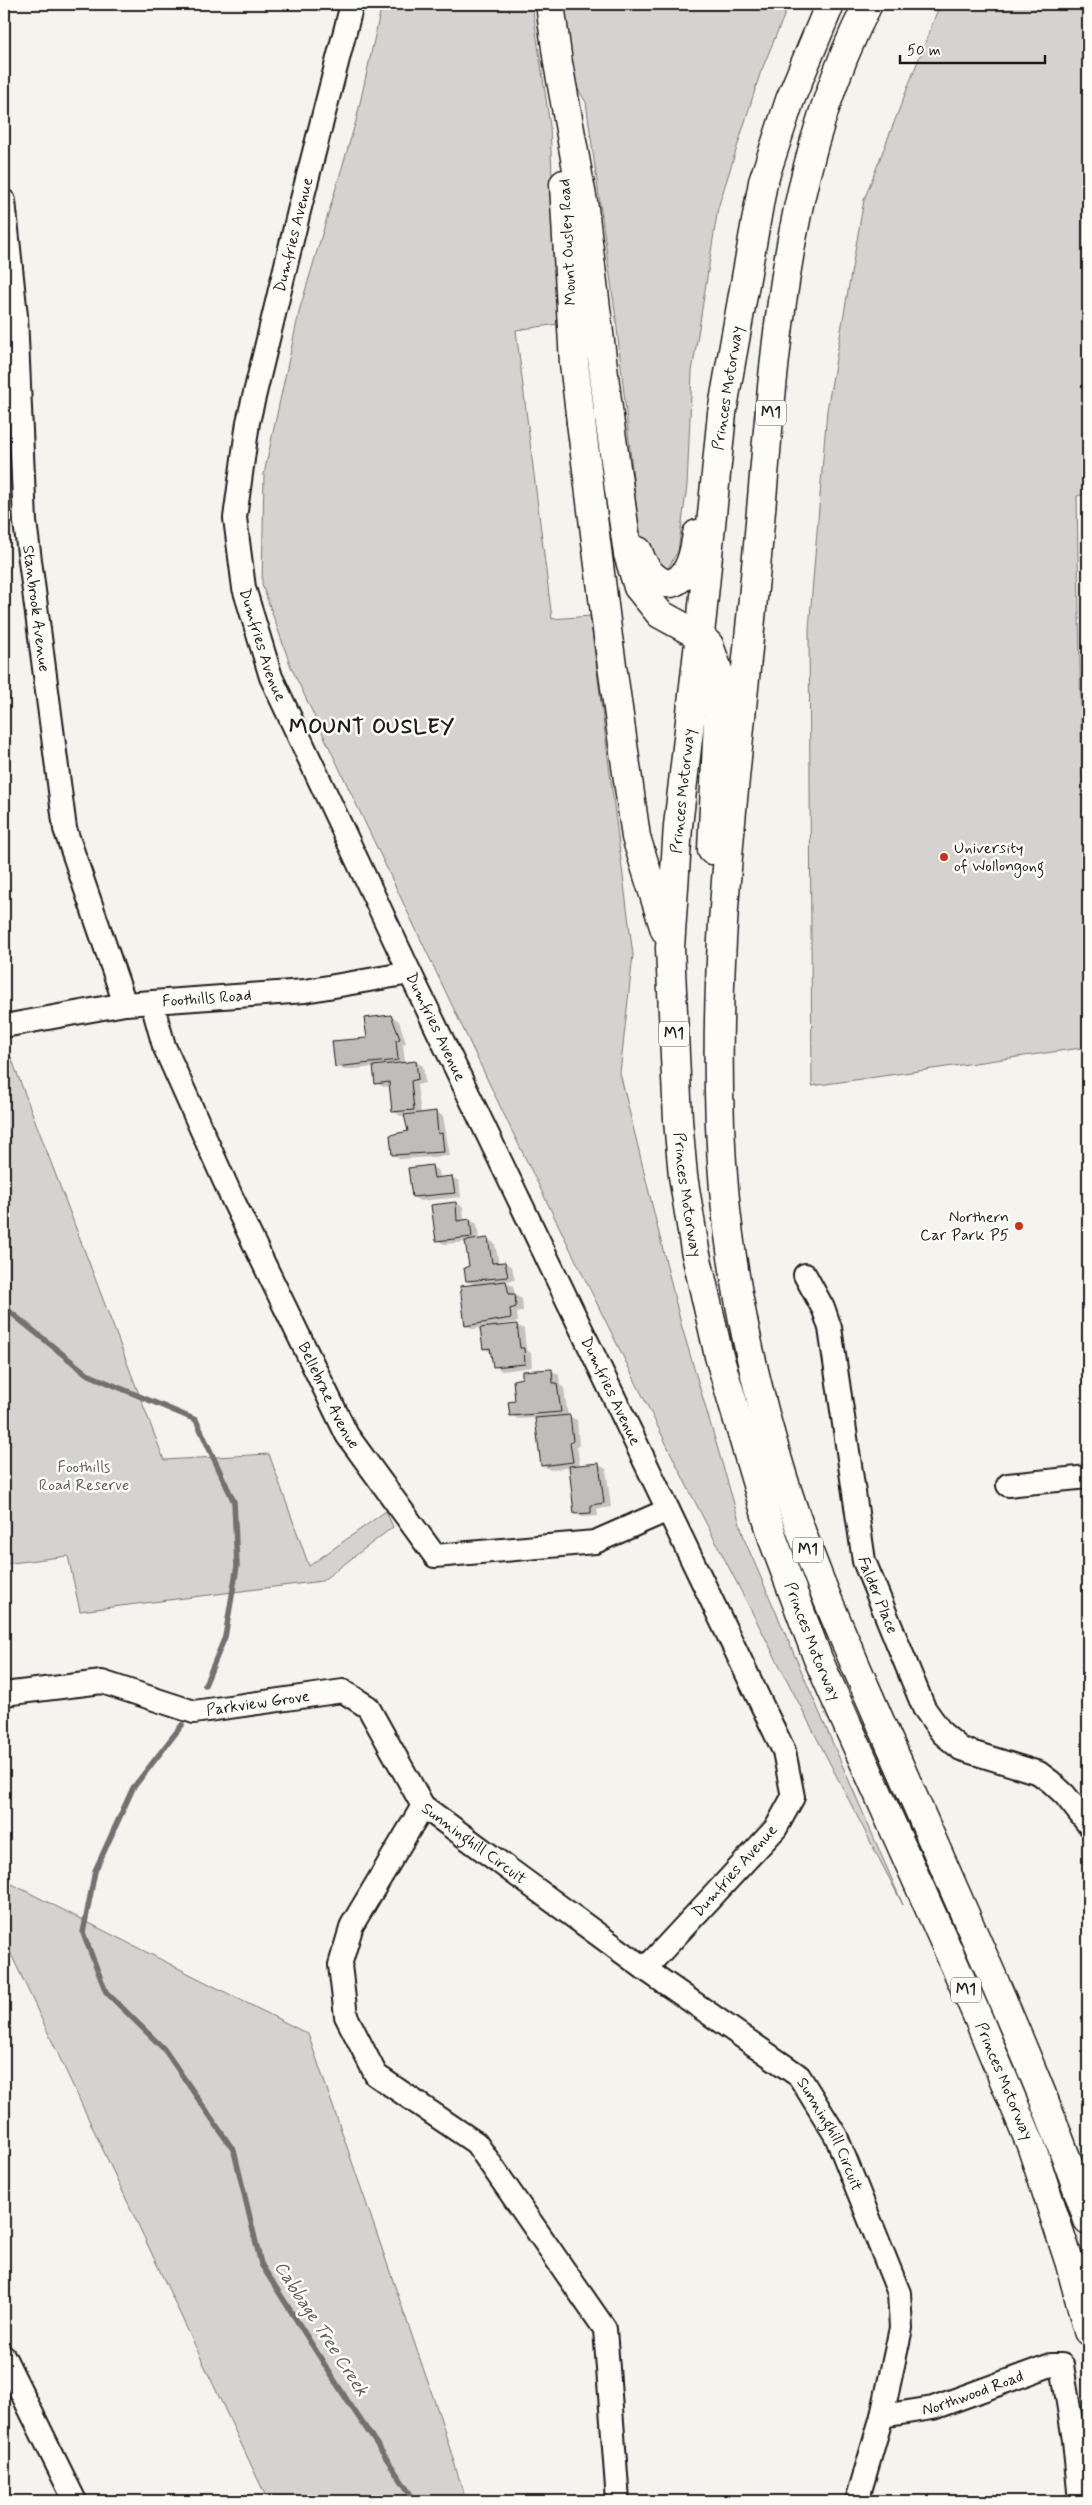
<svg xmlns="http://www.w3.org/2000/svg" width="1092" height="2505" viewBox="0 0 1092 2505" font-family="Mynerve,sans-serif">
	<style>
		.green { fill: #d4d3cf; stroke: #787876 }
		.shadow { fill: #0003 }
		.lines { fill: none; stroke-linecap: round; stroke-linejoin: round }
		.stream { stroke: #72716f; stroke-width: 5.5 }
		.building { fill: #bebdba; stroke: #1c1c1c }
		.minor-casing { stroke: #1c1c1c; stroke-width: 26 }
		.major-casing { stroke: #1c1c1c; stroke-width: 31 }
		.highway-casing { stroke: #1c1c1c; stroke-width: 31 }
		.minor { stroke: #fdfcf7; stroke-width: 22 }
		.major { stroke: #fdfcf7; stroke-width: 28 }
		.highway { stroke: #fdfcf7; stroke-width: 28 }
		.poi-dot { fill: #c8321e; stroke: #fdfcf7; stroke-width: 2 }
		.labels { text-anchor: middle; dominant-baseline: central; stroke-width: 5; stroke-linejoin: round; paint-order: stroke }
		.shield { fill: #fdfcf7; stroke: #605f5e; stroke-width: 1 }
		.shield-label { font-size: 15px; font-weight: bold; fill: #1c1c1c }
		.street-label { font-size: 16px; fill: #1c1c1c; stroke: #fdfcf7 }
		.poi-label { font-size: 16px; fill: #1c1c1c; stroke: #fdfcf7; text-anchor: start }
		.park-label { font-size: 16px; fill: #5c5c5b; stroke: #fdfcf7 }
		.water-label { font-size: 18px; font-style: italic; fill: #5c5c5a; stroke: #fdfcf7 }
		.district-label { font-size: 21px; font-weight: bold; letter-spacing: 1px; fill: #1c1c1c; stroke: #fdfcf7 }
	</style>
	<rect width="100%" height="100%" fill="#f4f3ee"/>
	<filter id="ink" filterUnits="userSpaceOnUse"><feTurbulence type="fractalNoise" baseFrequency=".02" numOctaves="2"/><feDisplacementMap in="SourceGraphic" scale="10" xChannelSelector="R" yChannelSelector="G"/><feConvolveMatrix kernelMatrix="1 2 1 2 8 2 1 2 1" color-interpolation-filters="sRGB"/></filter>
	<g filter="url(#ink)">
		<!-- green -->
		<path class="green" d="M 382,4 L 532,4 L 550,126 L 558,324 L 516,330 L 552,619 L 590,616 L 633,955 L 620,1073 L 681,1324 L 745,1541 L 903,1905 L 689,1490 L 510,1127 L 291,667 L 262,584 L 264,474 L 300,308 L 356,121 Z
			M 559,4 L 789,4 L 760,74 L 718,208 L 692,372 L 687,486 L 678,551 L 667,570 L 648,557 L 639,533 L 616,319 L 586,102 L 569,75 Z
			M 940,4 L 1088,4 L 1088,493 L 1077,496 L 1082,776 L 1088,822 L 1088,1047 L 812,1086 L 809,629 L 827,410 L 864,200 Z
			M 9,1052 L 164,1460 L 269,1454 L 309,1566 L 386,1511 L 393,1527 L 322,1581 L 80,1611 L 68,1556 L 4,1564 L 4,1053 Z
			M 4,1880 L 308,2034 L 440,2417 L 466,2501 L 268,2501 L 4,1939 Z"/>
		<!-- shadow -->
		<path class="shadow" d="M 391,1016 L 399,1021 L 406,1043 L 403,1044 L 405,1063 L 416,1062 L 423,1066 L 425,1083 L 417,1085 L 421,1114 L 436,1112 L 443,1116 L 450,1156 L 400,1159 L 393,1154 L 409,1132 L 406,1115 L 401,1116 L 394,1112 L 391,1086 L 384,1087 L 376,1083 L 375,1067 L 344,1070 L 337,1066 Z
			M 432,1167 L 439,1171 L 440,1178 L 451,1177 L 459,1181 L 461,1197 L 420,1201 L 413,1197 Z
			M 456,1203 L 463,1207 L 464,1221 L 470,1220 L 477,1224 L 479,1241 L 488,1239 L 495,1244 L 499,1264 L 505,1263 L 512,1267 L 515,1280 L 505,1281 L 513,1286 L 515,1295 L 522,1299 L 523,1311 L 517,1313 L 518,1322 L 499,1325 L 500,1327 L 516,1325 L 524,1329 L 526,1350 L 531,1353 L 532,1367 L 502,1371 L 495,1366 L 492,1353 L 484,1348 L 482,1328 L 473,1329 L 466,1325 L 475,1285 L 467,1281 L 470,1267 L 467,1242 L 444,1244 L 437,1240 Z
			M 551,1370 L 559,1375 L 560,1385 L 564,1388 L 568,1416 L 577,1420 L 579,1445 L 577,1447 L 580,1466 L 599,1465 L 606,1469 L 611,1507 L 597,1509 L 598,1516 L 582,1517 L 575,1513 L 570,1467 L 550,1470 L 543,1465 L 537,1418 L 518,1419 L 511,1415 L 517,1402 Z"/>
		<g class="lines">
			<!-- stream -->
			<path class="stream" d="M 4,1307 L 87,1374 L 196,1420 L 234,1502 L 237,1566 L 225,1637 L 205,1685
				M 182,1725 L 133,1788 L 95,1871 L 83,1933 L 106,1992 L 164,2049 L 234,2151 L 261,2264 L 347,2400 L 415,2501"/>
		</g>
		<!-- building -->
		<path class="building" d="M 391,1015 L 400,1039 L 396,1040 L 398,1060 L 335,1067 L 332,1041 L 367,1038 L 364,1018 Z
			M 416,1061 L 418,1079 L 411,1081 L 414,1110 L 392,1112 L 389,1082 L 375,1084 L 373,1066 Z
			M 436,1111 L 438,1134 L 442,1133 L 444,1152 L 392,1155 L 390,1135 L 408,1131 L 404,1115 Z
			M 432,1165 L 434,1178 L 452,1176 L 455,1193 L 412,1197 L 408,1168 Z
			M 456,1202 L 457,1221 L 470,1219 L 472,1237 L 436,1241 L 431,1205 Z
			M 488,1238 L 492,1263 L 505,1262 L 508,1277 L 466,1281 L 464,1268 L 469,1266 L 465,1241 Z
			M 506,1281 L 509,1294 L 515,1294 L 516,1307 L 510,1309 L 511,1318 L 465,1326 L 460,1286 Z
			M 517,1324 L 520,1348 L 524,1348 L 525,1364 L 493,1367 L 490,1348 L 483,1349 L 480,1328 Z
			M 552,1369 L 553,1383 L 557,1383 L 561,1412 L 510,1416 L 508,1402 L 515,1401 L 513,1380 L 522,1378 L 522,1371 Z
			M 570,1415 L 573,1441 L 570,1443 L 573,1462 L 541,1466 L 535,1418 Z
			M 599,1463 L 604,1503 L 591,1505 L 591,1513 L 574,1514 L 569,1466 Z"/>
		<g class="lines">
			<defs>
				<g id="minor">
					<path id="s1" d="M 352,4 L 299,211 L 248,422 L 235,518 L 244,588 L 271,677 L 410,973 L 784,1751 L 793,1797 L 776,1828 L 645,1969"/>
					<path id="s2" d="M 4,201 L 16,316 L 25,522 L 65,829 L 125,1004"/>
					<path id="s3" d="M 152,1003 L 164,1046 L 232,1198 L 347,1435 L 435,1556 L 595,1542 L 668,1510"/>
					<path id="s4" d="M 4,1026 L 125,1004 L 305,991 L 410,973"/>
					<path id="s5" d="M 805,1275 L 824,1310 L 830,1328 L 864,1561 L 924,1708 L 942,1733 L 961,1749 L 1039,1773 L 1051,1782 L 1065,1795 L 1088,1824"/>
					<path d="M 1008,1485 L 1088,1477"/>
					<path id="s6" d="M 4,1694 L 102,1682 L 194,1712 L 343,1691 L 368,1707 L 423,1806 L 645,1969 L 799,2076 L 836,2136 L 899,2293 L 901,2328 L 882,2416 L 857,2501"/>
					<path d="M 423,1806 L 352,1925 L 340,1965 L 346,2016 L 376,2075 L 476,2143 L 605,2329 L 618,2501"/>
					<path d="M 4,2357 L 75,2501"/>
					<path id="s7" d="M 882,2416 L 933,2408 L 1051,2365 L 1062,2365 L 1074,2440 L 1080,2501"/>
				</g>
				<path id="major" d="M 550,4 L 558,63 L 584,208 L 609,417
					M 564,184 L 574,363 L 581,422"/>
				<g id="highway">
					<path id="s8" d="M 830,4 L 790,100 L 763,182 L 722,413 L 702,616 L 678,826 L 670,948 L 678,1120 L 683,1176 L 695,1250 L 719,1356 L 774,1542 L 818,1659 L 976,2013 L 1031,2145 L 1070,2264 L 1088,2331"/>
					<path d="M 868,4 C 779,177 774,376 756,567 C 737,773 706,982 724,1189 C 732,1281 752,1373 778,1461 C 804,1550 842,1634 879,1719 C 914,1800 950,1881 986,1962 C 1023,2047 1059,2132 1088,2220"/>
					<path d="M 609,417 L 628,554 L 638,587 L 660,614 L 700,636 L 709,645 L 720,676 L 712,850"/>
					<path d="M 581,422 L 608,637 L 636,837 L 665,930"/>
					<path d="M 638,551 C 645,575 670,600 688,568 C 694,557 695,545 697,534"/>
				</g>
			</defs>
			<!-- minor casing -->
			<use href="#minor" class="minor-casing"/>
			<!-- major casing -->
			<use href="#major" class="major-casing"/>
			<!-- highway casing -->
			<use href="#highway" class="highway-casing"/>
			<!-- minor -->
			<use href="#minor" class="minor"/>
			<!-- major -->
			<use href="#major" class="major"/>
			<!-- highway -->
			<use href="#highway" class="highway"/>
		</g>
	</g>
	<!-- markers -->
	<g class="poi-dot">
		<circle cx="944" cy="857" r="5"/>
		<circle cx="1019" cy="1226" r="5"/>
	</g>
	<g class="labels">
		<!-- shield labels -->
		<g class="shield">
			<rect x="756" y="400.5" width="30" height="25" rx="4"/>
			<rect x="659" y="1021.5" width="30" height="25" rx="4"/>
			<rect x="793" y="1537.5" width="30" height="25" rx="4"/>
			<rect x="951" y="1977.5" width="30" height="25" rx="4"/>
		</g>
		<g class="shield-label">
			<text x="771" y="413">M1</text>
			<text x="674" y="1034">M1</text>
			<text x="808" y="1550">M1</text>
			<text x="966" y="1990">M1</text>
		</g>
		<!-- street labels -->
		<g class="street-label">
			<text transform="translate(294 235) rotate(-76)">Dumfries Avenue</text>
			<text transform="translate(568 242) rotate(-93)">Mount Ousley Road</text>
			<text transform="translate(728 388) rotate(-81)">Princes Motorway</text>
			<text stroke="none"><textPath href="#s2" startOffset="409">Stanbrook Avenue</textPath></text>
			<text stroke="none"><textPath href="#s1" startOffset="658">Dumfries Avenue</textPath></text>
			<text transform="translate(683 791) rotate(-84)">Princes Motorway</text>
			<text stroke="none"><textPath href="#s4" startOffset="205">Foothills Road</textPath></text>
			<text stroke="none"><textPath href="#s1" startOffset="1078">Dumfries Avenue</textPath></text>
			<text stroke="none"><textPath href="#s8" startOffset="1210">Princes Motorway</textPath></text>
			<text stroke="none"><textPath href="#s1" startOffset="1482">Dumfries Avenue</textPath></text>
			<text stroke="none"><textPath href="#s3" startOffset="431">Bellebrae Avenue</textPath></text>
			<text stroke="none"><textPath href="#s5" startOffset="331">Falder Place</textPath></text>
			<text stroke="none"><textPath href="#s8" startOffset="1675">Princes Motorway</textPath></text>
			<text stroke="none"><textPath href="#s6" startOffset="260">Parkview Grove</textPath></text>
			<text stroke="none"><textPath href="#s6" startOffset="552">Sunninghill Circuit</textPath></text>
			<text transform="translate(735 1871) rotate(-48)">Dumfries Avenue</text>
			<text stroke="none"><textPath href="#s8" startOffset="2155">Princes Motorway</textPath></text>
			<text stroke="none"><textPath href="#s6" startOffset="1018">Sunninghill Circuit</textPath></text>
			<text stroke="none"><textPath href="#s7" startOffset="94">Northwood Road</textPath></text>
		</g>
		<!-- poi labels -->
		<g class="poi-label">
			<text x="954" y="848">University<tspan x="954" dy="18">of Wollongong</tspan></text>
			<text x="1009" y="1217" text-anchor="end">Northern<tspan x="1009" dy="18">Car Park P5</tspan></text>
		</g>
		<!-- park labels -->
		<g class="park-label">
			<text x="84" y="1467">Foothills<tspan x="84" dy="18">Road Reserve</tspan></text>
		</g>
		<!-- water labels -->
		<g class="water-label">
			<text transform="translate(321 2329) rotate(57)">Cabbage Tree Creek</text>
		</g>
		<!-- district labels -->
		<g class="district-label">
			<text x="372" y="727">MOUNT OUSLEY</text>
		</g>
	</g>
	<!-- margin -->
	<rect width="1092" height="2505" fill="none" stroke="#fdfcf7" stroke-width="20"/>
	<rect x="10" y="10" width="1072" height="2485" fill="none" stroke="#1c1c1c" stroke-width="2" filter="url(#ink)"/>
	<!-- scale -->
	<path d="M900 55v8h145v-8" fill="none" stroke="#1c1c1c" stroke-width="2.5"/>
	<text x="907" y="55" font-size="15" fill="#1c1c1c" stroke="#fdfcf7" stroke-width="4" paint-order="stroke">50 m</text>
</svg>
